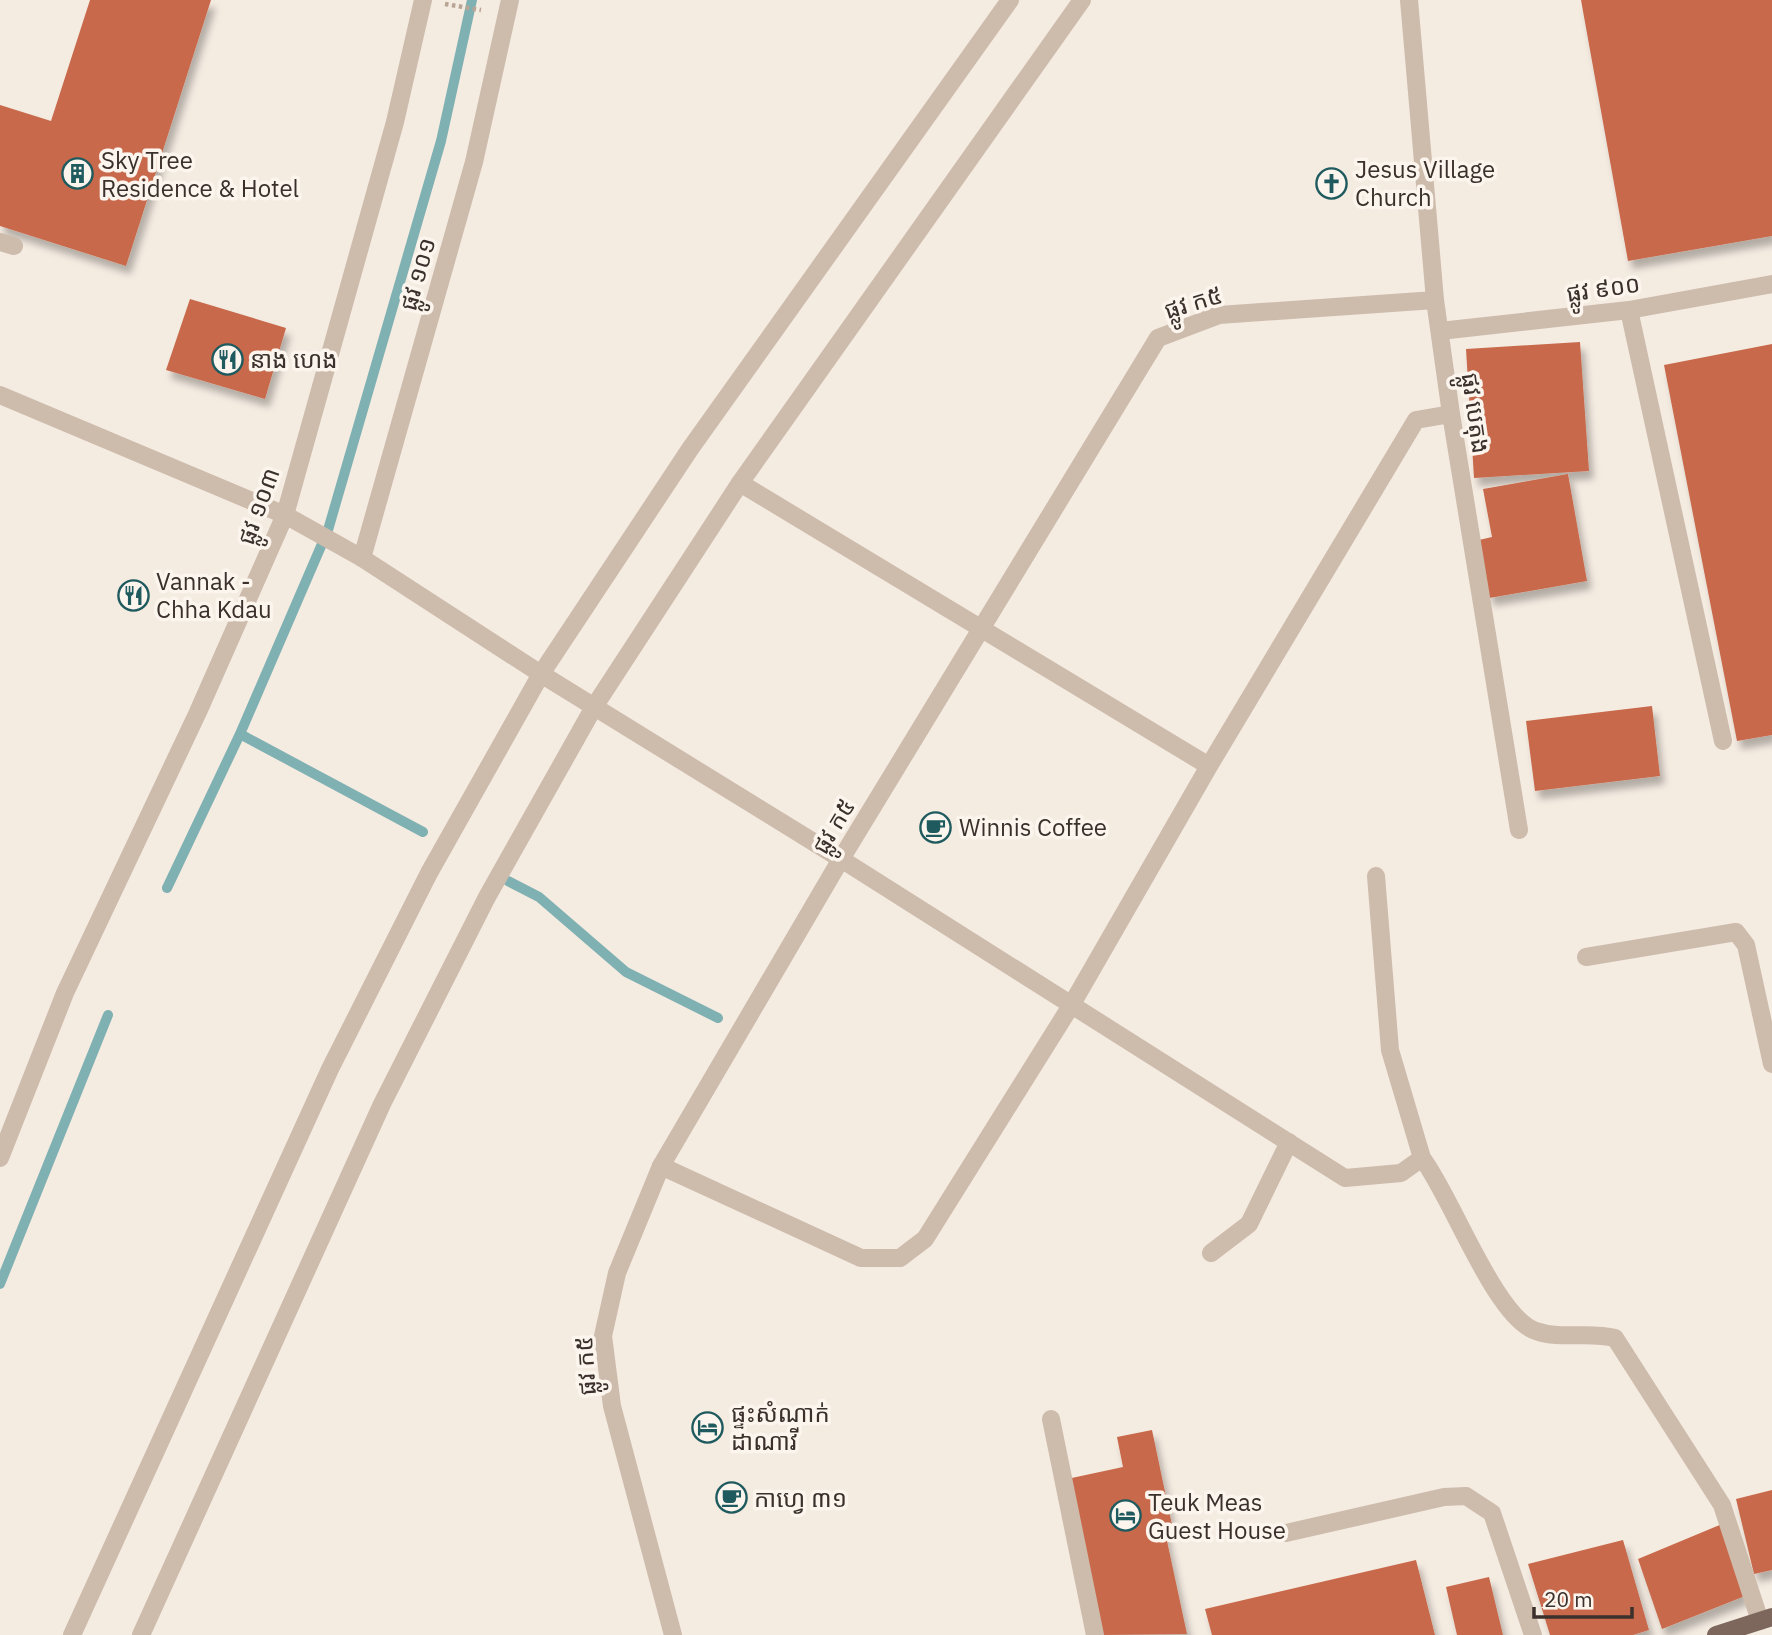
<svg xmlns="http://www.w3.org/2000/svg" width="1772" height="1635" viewBox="0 0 1772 1635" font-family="'IBM Plex Sans','Noto Sans Khmer',sans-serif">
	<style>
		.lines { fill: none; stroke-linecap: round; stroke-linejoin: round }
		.stream { stroke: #7fb0b2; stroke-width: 10 }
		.building { fill: #c8694b; filter: url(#shadow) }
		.path { stroke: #b9a596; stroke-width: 4.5; stroke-dasharray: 3.5 3.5; stroke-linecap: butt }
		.service { stroke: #cdbbac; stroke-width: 18 }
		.minor { stroke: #cdbbac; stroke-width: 18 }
		.tertiary { stroke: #cdbbac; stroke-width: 18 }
		.primary { stroke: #7d675c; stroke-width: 18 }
		.labels { text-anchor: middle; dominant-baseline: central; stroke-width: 7; stroke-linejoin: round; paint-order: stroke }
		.poi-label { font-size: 24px; fill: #3b302b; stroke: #fbf5ee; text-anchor: start }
		.street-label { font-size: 24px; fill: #3b302b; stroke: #fbf5ee }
	</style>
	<defs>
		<filter id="shadow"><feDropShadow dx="4.5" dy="8" stdDeviation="3.5" flood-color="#0004"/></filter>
	</defs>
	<rect width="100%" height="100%" fill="#f4ebe1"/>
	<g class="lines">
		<!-- stream -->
		<path class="stream" d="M 240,734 L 423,832
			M 508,881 L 539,897 L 626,972 L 718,1018
			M 167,888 L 240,734 L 328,530 L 441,141 L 472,0
			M 0,1284 L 108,1015"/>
	</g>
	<!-- building -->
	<path class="building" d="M 90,0 L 211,0 L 126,266 L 0,226 L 0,105 L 51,121 Z
		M 1581,0 L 1772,0 L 1772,236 L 1628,261 Z
		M 190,299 L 286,328 L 265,399 L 166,370 Z
		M 1580,342 L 1589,471 L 1474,478 L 1466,349 Z
		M 1772,344 L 1772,735 L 1737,741 L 1664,365 Z
		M 1568,474 L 1587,581 L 1489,598 L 1479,540 L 1492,537 L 1483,489 Z
		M 1652,706 L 1660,776 L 1535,791 L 1526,721 Z
		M 1152,1430 L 1172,1525 L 1164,1527 L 1187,1634 L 1101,1635 L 1067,1479 L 1123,1467 L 1117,1437 Z
		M 1772,1490 L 1772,1570 L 1754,1574 L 1736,1499 Z
		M 1722,1524 L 1745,1596 L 1662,1629 L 1638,1559 Z
		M 1623,1540 L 1649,1630 L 1633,1635 L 1550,1635 L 1528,1564 Z
		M 1416,1560 L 1435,1635 L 1212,1635 L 1205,1609 Z
		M 1489,1577 L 1503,1635 L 1457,1635 L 1446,1587 Z"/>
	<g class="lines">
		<!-- path -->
		<path class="path" d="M 445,4 L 481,10"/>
		<!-- service -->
		<path class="service" d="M 0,242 L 14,246
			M 1629,310 L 1723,741
			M 1440,331 L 1629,310 L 1772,284
			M 1586,957 L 1736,932 L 1746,945 L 1772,1064
			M 0,1158 L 65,993 L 198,712 L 285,515
			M 1051,1419 L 1095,1635
			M 1286,1533 L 1444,1497 L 1466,1496 L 1492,1513 L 1533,1635"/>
		<!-- minor -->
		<path class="minor" d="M 1409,0 L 1435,300 L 1451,414 L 1519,830
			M 740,483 L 1209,766
			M 362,558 L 474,162 L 510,0
			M 1376,876 L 1390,1050 L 1422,1158 L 1401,1173 L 1345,1178 L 841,859 L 1158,338 L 1219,315 L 1435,300
			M 1422,1158 C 1451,1195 1495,1318 1536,1331 C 1561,1340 1589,1331 1615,1338 L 1722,1505 L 1760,1621
			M 661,1166 L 861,1258 L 900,1258 L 925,1239 L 1072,1004 L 1209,766 L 1416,420 L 1451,414
			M 1211,1253 L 1249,1224 L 1289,1142"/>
		<!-- tertiary -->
		<path class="tertiary" d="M 0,395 L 285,515 L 362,558 L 541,674 L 841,859 L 661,1166 L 617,1273 L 603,1336 L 612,1406 L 673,1635
			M 285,515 L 395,122 L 423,0
			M 72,1635 L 330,1069 L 429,873 L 541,674 L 690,449 L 1010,0
			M 141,1635 L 382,1104 L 487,897 L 594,707 L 740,483 L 1082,0"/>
		<!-- primary -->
		<path class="primary" d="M 1716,1635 L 1772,1617"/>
	</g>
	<!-- icons -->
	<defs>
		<symbol id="building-ring" viewBox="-11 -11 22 22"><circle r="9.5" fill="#fbf5ee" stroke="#1f5a5e" stroke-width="1.5"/><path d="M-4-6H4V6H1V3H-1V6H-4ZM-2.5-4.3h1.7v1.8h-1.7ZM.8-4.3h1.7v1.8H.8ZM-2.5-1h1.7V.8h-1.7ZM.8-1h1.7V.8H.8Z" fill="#1f5a5e"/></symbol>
		<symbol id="church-ring" viewBox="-11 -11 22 22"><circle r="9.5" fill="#fbf5ee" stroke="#1f5a5e" stroke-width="1.5"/><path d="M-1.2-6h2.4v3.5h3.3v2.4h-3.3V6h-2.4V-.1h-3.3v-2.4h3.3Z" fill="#1f5a5e"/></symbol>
		<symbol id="restaurant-ring" viewBox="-11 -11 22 22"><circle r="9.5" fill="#fbf5ee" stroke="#1f5a5e" stroke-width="1.5"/><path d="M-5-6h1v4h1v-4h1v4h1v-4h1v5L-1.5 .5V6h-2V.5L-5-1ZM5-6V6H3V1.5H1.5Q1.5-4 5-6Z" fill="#1f5a5e"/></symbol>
		<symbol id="cafe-ring" viewBox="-11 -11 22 22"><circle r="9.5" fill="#fbf5ee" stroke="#1f5a5e" stroke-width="1.5"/><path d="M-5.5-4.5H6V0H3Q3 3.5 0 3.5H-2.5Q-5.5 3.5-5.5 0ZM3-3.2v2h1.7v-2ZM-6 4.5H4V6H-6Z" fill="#1f5a5e"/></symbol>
		<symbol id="hotel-ring" viewBox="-11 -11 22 22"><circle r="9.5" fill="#fbf5ee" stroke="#1f5a5e" stroke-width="1.5"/><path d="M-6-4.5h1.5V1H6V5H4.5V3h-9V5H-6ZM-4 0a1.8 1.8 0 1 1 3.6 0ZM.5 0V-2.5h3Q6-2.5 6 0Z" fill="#1f5a5e"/></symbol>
	</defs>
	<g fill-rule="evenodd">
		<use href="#building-ring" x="60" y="156" width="35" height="35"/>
		<use href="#church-ring" x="1314" y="166" width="35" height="35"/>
		<use href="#restaurant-ring" x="210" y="342" width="35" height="35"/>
		<use href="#restaurant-ring" x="116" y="578" width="35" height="35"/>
		<use href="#cafe-ring" x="918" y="810" width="35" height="35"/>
		<use href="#hotel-ring" x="690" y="1410" width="35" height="35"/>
		<use href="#cafe-ring" x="714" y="1480" width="35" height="35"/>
		<use href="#hotel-ring" x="1108" y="1498" width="35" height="35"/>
	</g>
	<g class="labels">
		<!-- poi labels -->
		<g class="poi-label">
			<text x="101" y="160">Sky Tree<tspan x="101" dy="28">Residence &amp; Hotel</tspan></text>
			<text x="1355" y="169">Jesus Village<tspan x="1355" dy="28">Church</tspan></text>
			<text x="250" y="359">នាង ហេង</text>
			<text x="156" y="581">Vannak -<tspan x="156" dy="28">Chha Kdau</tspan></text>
			<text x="959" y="827">Winnis Coffee</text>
			<text x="731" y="1413">ផ្ទះសំណាក់<tspan x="731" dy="28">ដាណាវី</tspan></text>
			<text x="754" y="1498">កាហ្វេ ៣១</text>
			<text x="1148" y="1502">Teuk Meas<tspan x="1148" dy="28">Guest House</tspan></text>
		</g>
		<!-- street labels -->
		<g class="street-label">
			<text transform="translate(417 274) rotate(-74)">ផ្លូវ ១០១</text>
			<text transform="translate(1603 288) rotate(-8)">ផ្លូវ ៩០០</text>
			<text transform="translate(1193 302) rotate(-17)">ផ្លូវ ក៥</text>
			<text transform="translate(1476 413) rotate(82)">ផ្លូវ បេតុង</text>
			<text transform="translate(258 506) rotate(-70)">ផ្លូវ ១០៣</text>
			<text transform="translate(833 826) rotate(-59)">ផ្លូវ ក៥</text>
			<text transform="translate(585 1366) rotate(-94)">ផ្លូវ ក៥</text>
		</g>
	</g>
	<!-- scale -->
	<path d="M1534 1607v10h98v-10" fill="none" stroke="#3b302b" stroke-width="3.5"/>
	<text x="1544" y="1607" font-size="21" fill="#3b302b" stroke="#fbf5ee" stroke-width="5" paint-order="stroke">20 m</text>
</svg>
